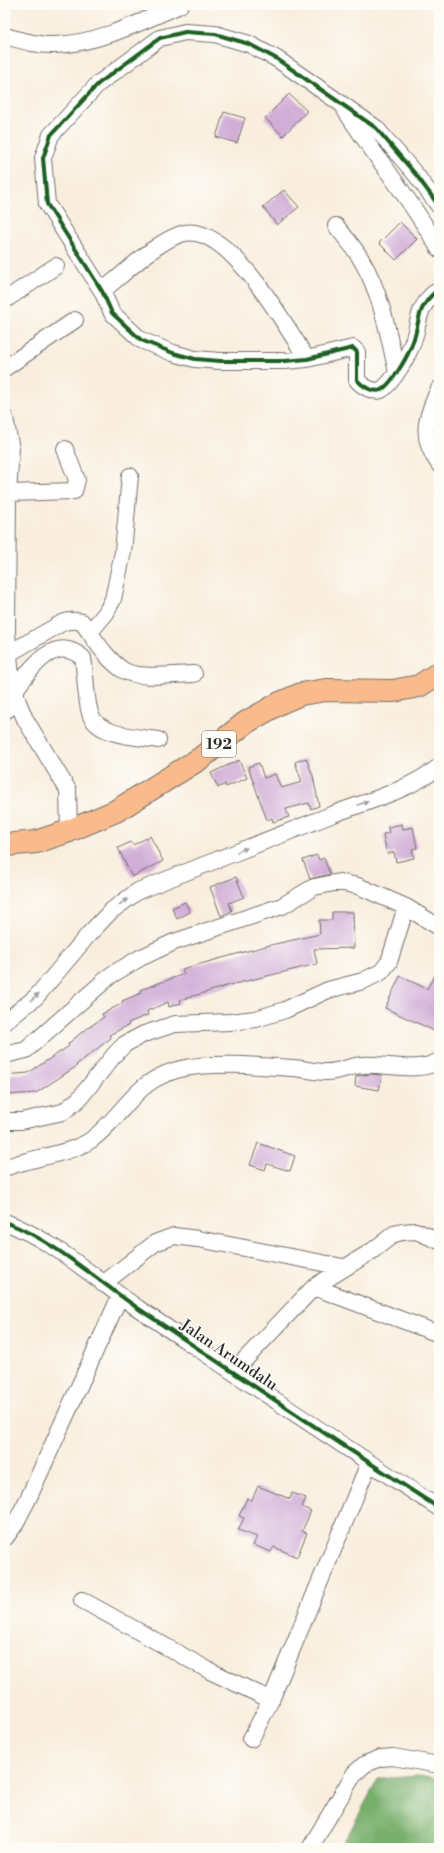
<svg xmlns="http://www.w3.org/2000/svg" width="444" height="1853" viewBox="0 0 444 1853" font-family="'Libre Bodoni',serif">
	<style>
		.forest { fill: #78af6c; stroke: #526d4c }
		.building { fill: #d1aed8 }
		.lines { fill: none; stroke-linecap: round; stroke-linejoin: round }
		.minor-casing { stroke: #736f6a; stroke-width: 18 }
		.primary-casing { stroke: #736f6a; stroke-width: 24 }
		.minor { stroke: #fff; stroke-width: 16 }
		.primary { stroke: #fabb8c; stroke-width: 22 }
		.cycleway-casing { stroke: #fdfcf7; stroke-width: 6 }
		.cycleway { stroke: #1b5e20; stroke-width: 4 }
		.oneway { fill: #a0a0a0 }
		.labels { text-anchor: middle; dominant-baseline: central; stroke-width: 3; stroke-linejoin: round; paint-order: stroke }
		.shield { fill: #fdfcf7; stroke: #6a6a68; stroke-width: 1 }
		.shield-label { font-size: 15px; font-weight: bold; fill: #2b2b2b }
		.street-label { font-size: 16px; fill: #2b2b2b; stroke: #fdfcf7 }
	</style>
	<rect width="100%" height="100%" fill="#fdfcf7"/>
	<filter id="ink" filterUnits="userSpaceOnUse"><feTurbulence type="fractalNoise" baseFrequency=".025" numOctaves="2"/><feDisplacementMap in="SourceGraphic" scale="8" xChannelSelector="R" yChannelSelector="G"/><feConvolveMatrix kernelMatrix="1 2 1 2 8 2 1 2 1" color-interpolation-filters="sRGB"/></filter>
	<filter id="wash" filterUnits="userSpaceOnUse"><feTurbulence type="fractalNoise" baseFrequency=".012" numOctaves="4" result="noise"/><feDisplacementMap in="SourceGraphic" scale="16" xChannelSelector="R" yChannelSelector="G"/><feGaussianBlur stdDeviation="0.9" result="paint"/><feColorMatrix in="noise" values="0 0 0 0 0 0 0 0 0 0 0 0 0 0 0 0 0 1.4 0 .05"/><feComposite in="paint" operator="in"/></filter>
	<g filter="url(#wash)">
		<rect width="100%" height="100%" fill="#f9eede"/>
		<!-- forest -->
		<path class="forest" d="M 417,1776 L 439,1779 L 439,1848 L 341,1848 L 378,1779 Z"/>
		<g id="blocks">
			<!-- building -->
			<path class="building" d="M 289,94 L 307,111 L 283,136 L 265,118 Z
				M 224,112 L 245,118 L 237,143 L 216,137 Z
				M 284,190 L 299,207 L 277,225 L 263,207 Z
				M 400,222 L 417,239 L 396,260 L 379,243 Z
				M 306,758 L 313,776 L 319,806 L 311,809 L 309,803 L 286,809 L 289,817 L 273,822 L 272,818 L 267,820 L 248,767 L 259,763 L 264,778 L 275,774 L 281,788 L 302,782 L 295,762 Z
				M 239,760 L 247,778 L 226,787 L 225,784 L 218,788 L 211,773 Z
				M 402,824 L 403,829 L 413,827 L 417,848 L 412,849 L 414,858 L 396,862 L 394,852 L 387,854 L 383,834 L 389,833 L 388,827 Z
				M 150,836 L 163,861 L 132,877 L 118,848 L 131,842 L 133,845 Z
				M 317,855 L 319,860 L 324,858 L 330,874 L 310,879 L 303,860 Z
				M 236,877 L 244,897 L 229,903 L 232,911 L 221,916 L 210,887 Z
				M 185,902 L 190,912 L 177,919 L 172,908 Z
				M 332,912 L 353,912 L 354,948 L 314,949 L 317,964 L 230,985 L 180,1000 L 181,1003 L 169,1007 L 168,1002 L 147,1011 L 148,1015 L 128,1023 L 129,1025 L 109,1035 L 111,1038 L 76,1065 L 77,1066 L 36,1093 L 5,1095 L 5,1075 L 28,1073 L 69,1046 L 68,1044 L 82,1032 L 104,1017 L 102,1014 L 123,1003 L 122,1001 L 141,993 L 140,990 L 184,974 L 182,969 L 266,946 L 320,934 L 319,920 L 332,920 Z
				M 439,968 L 439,1033 L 385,1008 L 400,976 L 427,989 Z
				M 371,1074 L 382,1075 L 379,1090 L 355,1086 L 356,1076 Z
				M 258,1143 L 295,1156 L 290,1171 L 267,1164 L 265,1170 L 250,1165 Z
				M 258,1486 L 290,1499 L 292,1493 L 306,1498 L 302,1507 L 311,1511 L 302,1531 L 307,1533 L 297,1557 L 274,1547 L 271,1552 L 253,1545 L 257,1537 L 238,1530 L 244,1518 L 239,1516 L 247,1498 L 252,1500 Z"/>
		</g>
	</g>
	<g filter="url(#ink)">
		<use href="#blocks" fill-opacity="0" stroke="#736f6a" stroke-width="1"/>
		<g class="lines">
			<defs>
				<path id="minor" d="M 5,36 C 20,40 38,46 54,45 C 97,44 141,22 180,5
					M 345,110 C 375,157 412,200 439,249
					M 439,206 L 417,176 L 376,128 L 277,59 L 249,44 L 215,34 L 185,32 L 160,38 L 98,84 L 51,135 L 43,158 L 47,204 L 102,291 L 112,313 L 141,340 L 173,353 L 195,359 L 220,361 L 285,361 L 307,359 L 353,348 L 357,352 L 357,380 C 362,386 373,393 381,390 C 392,384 408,356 412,344 C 417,333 417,320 422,309 C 426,302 431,293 439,291
					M 336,226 C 345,237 355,248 362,261 C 382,295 388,334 397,372
					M 102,291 C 124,274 156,242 181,234 C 227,219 287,328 307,359
					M 5,300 L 56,266
					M 5,368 L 75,320
					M 439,389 C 426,417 419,437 439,464
					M 5,418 L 11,449 L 8,493 L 7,633 L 11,677 L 18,702 L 25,719 L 68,790 L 69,831
					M 8,493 L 74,491 L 77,480 L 65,449
					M 90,632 L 106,613 L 113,599 L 123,552 L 130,476
					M 8,654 L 62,623 C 69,620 75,620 82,622 C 94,638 106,659 123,670 C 138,680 176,674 194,674
					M 14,692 C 30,669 54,633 83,658 C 86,676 85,695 90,713 C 96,736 139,737 158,740
					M 5,711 L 18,702
					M 5,1022 L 36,997 L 89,934 L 111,911 L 138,891 C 202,866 267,840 331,815 C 368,801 407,791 439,767
					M 5,1055 L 26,1050 L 111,975 L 140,958 L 174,942 L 282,906 L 314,887 L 339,882 L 358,886 L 406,907 L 439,927
					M 5,1121 L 21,1121 L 63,1112 L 79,1099 L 115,1054 L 125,1044 L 144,1034 L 175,1024 L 230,1022 L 256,1019 L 285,1010 L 328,990 L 363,981 L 381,972 L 389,962 L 406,907
					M 5,1168 C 29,1158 71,1154 91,1140 C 127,1113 134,1078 185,1068 C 216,1062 261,1066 294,1068 C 305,1069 315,1072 326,1072 C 339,1072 350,1066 362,1065 C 386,1063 417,1074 439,1061
					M 5,1222 C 55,1241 95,1279 139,1309 C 239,1376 338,1443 439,1508
					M 103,1284 L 155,1243 L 174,1236 L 198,1239 L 343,1267
					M 314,1287 L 372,1251 L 394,1234 L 402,1232 L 416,1231 L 439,1241
					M 233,1372 L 314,1287 L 439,1334
					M 5,1538 L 14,1526 L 29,1497 L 120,1296
					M 82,1600 L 210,1671 L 271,1700 L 369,1463
					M 251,1739 L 271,1700
					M 310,1848 L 354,1774 L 365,1764 L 381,1758 L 393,1757 L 439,1765"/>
				<path id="primary" d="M 5,845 L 36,842 L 69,831 L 116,811 L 201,758 L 245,723 L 280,703 L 301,694 L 326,690 L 393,691 L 419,686 L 439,673"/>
			</defs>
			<!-- minor casing -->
			<use href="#minor" class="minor-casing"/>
			<!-- primary casing -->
			<use href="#primary" class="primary-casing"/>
			<!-- minor -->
			<use href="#minor" class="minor"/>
			<!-- primary -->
			<use href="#primary" class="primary"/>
			<defs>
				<path id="cycleway" d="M 439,206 L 417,176 L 376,128 L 277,59 L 249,44 L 215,34 L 185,32 L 160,38 L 98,84 L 51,135 L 43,158 L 47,204 L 102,291 L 112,313 L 141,340 L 173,353 L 195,359 L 220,361 L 285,361 L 307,359 L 353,348 L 357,352 L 357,380 C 362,386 373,393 381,390 C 392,384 408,356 412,344 C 417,333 417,320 422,309 C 426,302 431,293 439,291
					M 5,1222 C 55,1241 95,1279 139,1309 C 239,1376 338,1443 439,1508"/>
			</defs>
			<!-- cycleway casing -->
			<use href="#cycleway" class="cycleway-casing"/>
			<!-- cycleway -->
			<use href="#cycleway" class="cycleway"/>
		</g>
		<!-- one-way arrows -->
		<defs><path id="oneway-solid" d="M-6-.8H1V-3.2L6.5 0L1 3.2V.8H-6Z"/></defs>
		<g class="oneway">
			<use href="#oneway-solid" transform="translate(363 803) rotate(-19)"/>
			<use href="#oneway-solid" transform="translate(242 850) rotate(-22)"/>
			<use href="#oneway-solid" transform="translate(123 902) rotate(-36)"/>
			<use href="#oneway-solid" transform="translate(35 997) rotate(-45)"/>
		</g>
	</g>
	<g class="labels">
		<!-- shield labels -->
		<rect class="shield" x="202" y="731" width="34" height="26" rx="3"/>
		<g class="shield-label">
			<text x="219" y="744">192</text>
		</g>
		<!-- street labels -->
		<g class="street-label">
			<text transform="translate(229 1355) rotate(34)">Jalan Arumdalu</text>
		</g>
	</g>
	<!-- margin -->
	<rect width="444" height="1853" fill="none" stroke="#fdfcf7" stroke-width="20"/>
</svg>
